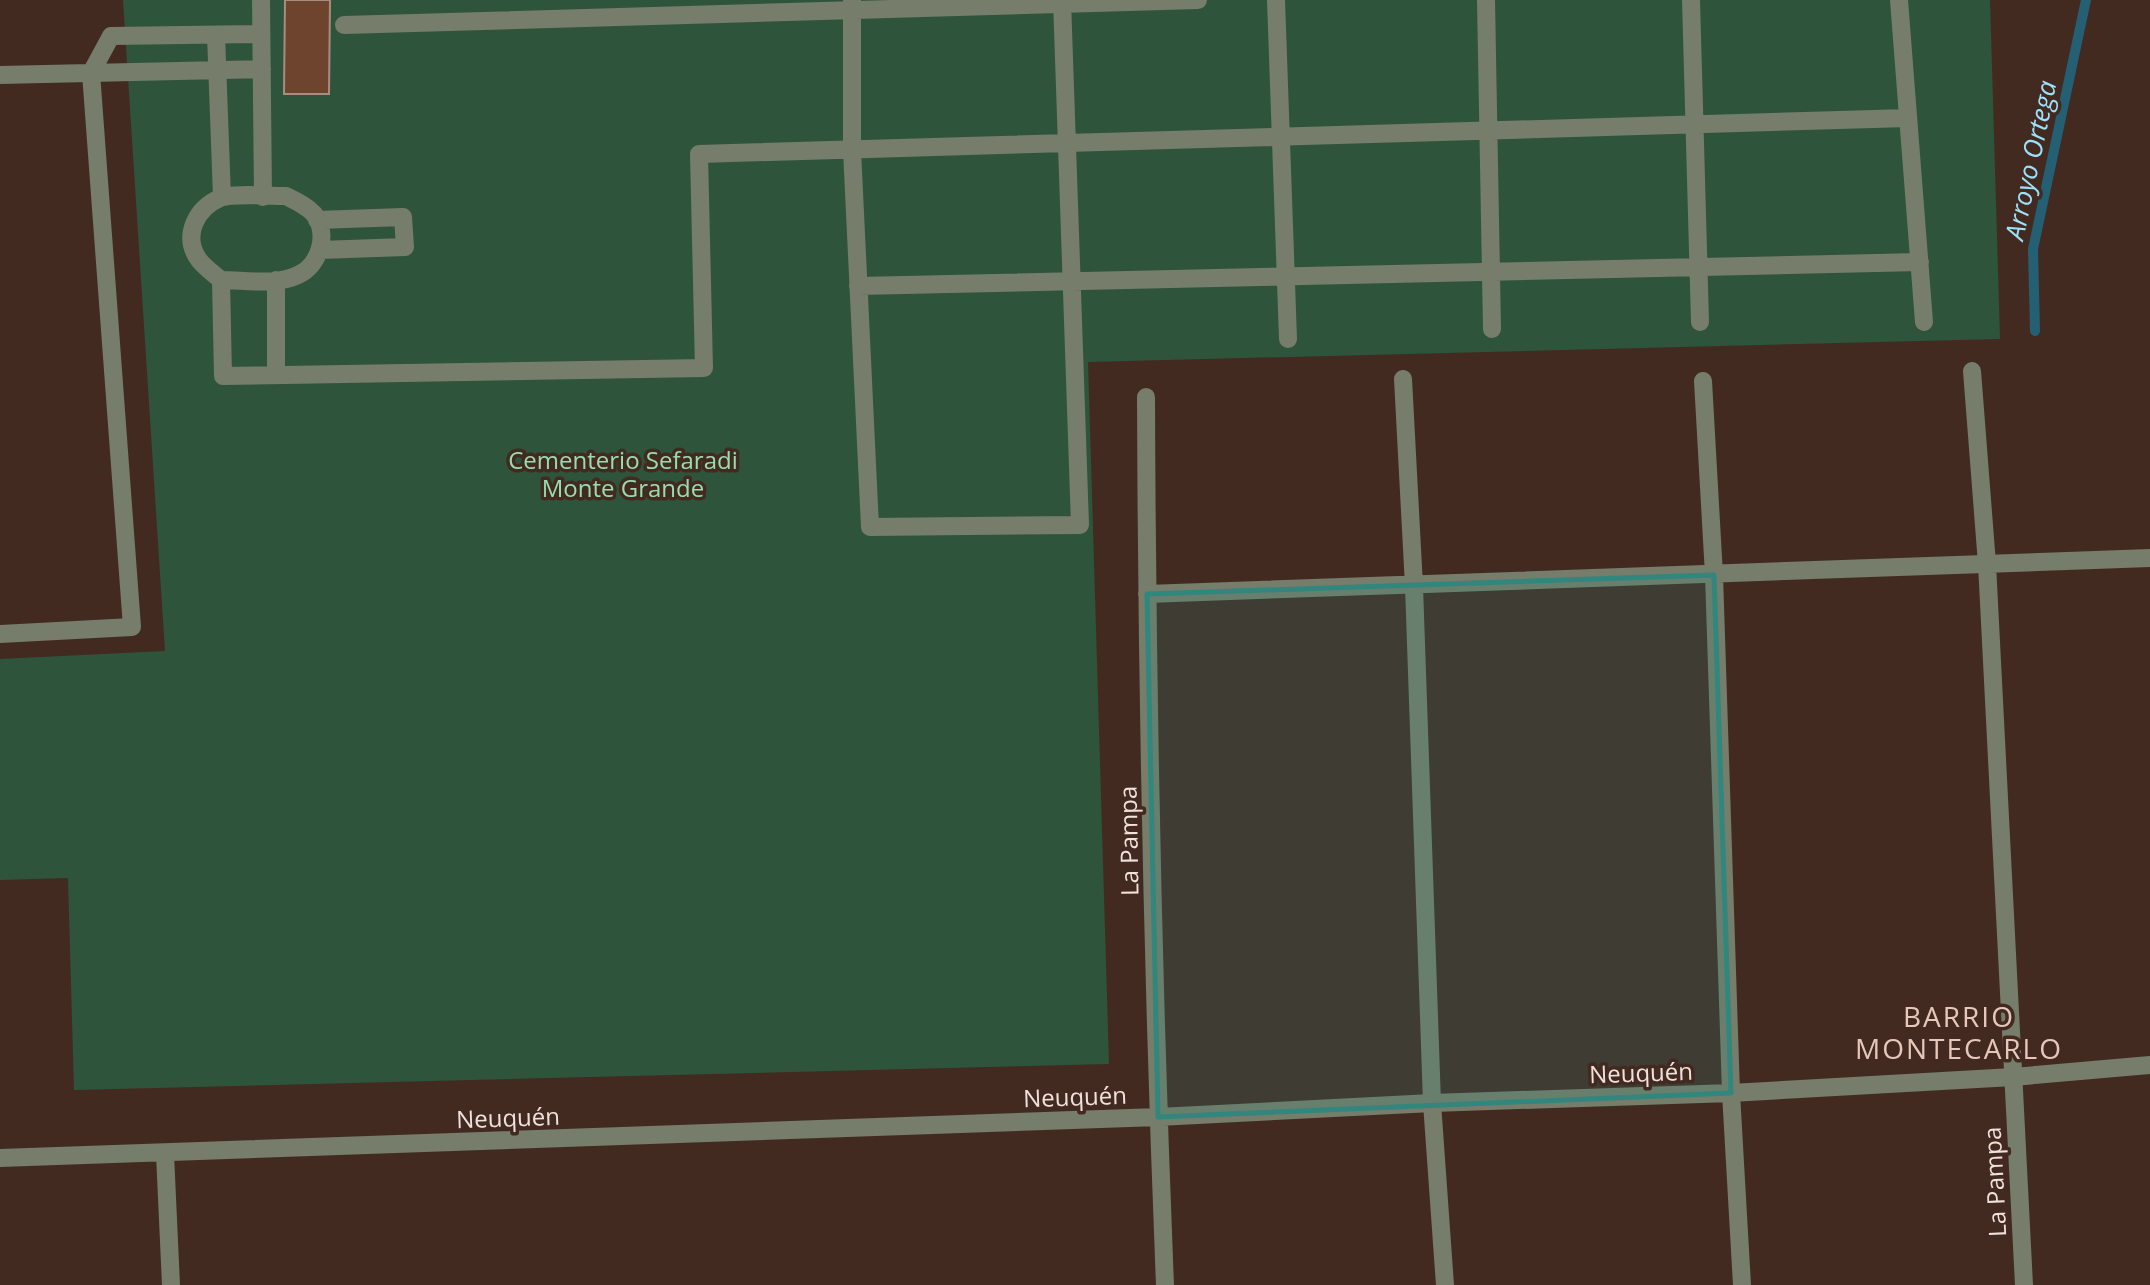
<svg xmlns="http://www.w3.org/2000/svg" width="2150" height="1285" viewBox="0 0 2150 1285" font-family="'Open Sans',sans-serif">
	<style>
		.green { fill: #2f543c }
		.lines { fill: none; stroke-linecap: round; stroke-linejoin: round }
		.stream { stroke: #255f73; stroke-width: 10 }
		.building { fill: #6e442f; stroke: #a88d7f; stroke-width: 2 }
		.minor { stroke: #767d6a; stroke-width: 18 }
		.marked { fill: #31867e; fill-opacity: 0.2; stroke: #31867e; stroke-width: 5; stroke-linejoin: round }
		.labels { text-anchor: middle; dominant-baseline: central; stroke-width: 7; stroke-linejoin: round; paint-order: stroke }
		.park-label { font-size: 24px; fill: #97deaf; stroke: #422a21 }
		.street-label { font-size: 24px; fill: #f1e1db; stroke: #422a21 }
		.water-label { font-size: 26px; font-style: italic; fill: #9de2fc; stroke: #422a21 }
		.quarter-label { font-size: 28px; letter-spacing: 2px; fill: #e6c7bc; stroke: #422a21 }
	</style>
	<rect width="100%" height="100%" fill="#422a21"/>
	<!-- green -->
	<path class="green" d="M 123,0 L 1990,0 L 2000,339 L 1088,362 L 1109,1064 L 74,1090 L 68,878 L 0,880 L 0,659 L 165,651 Z"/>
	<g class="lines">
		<!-- stream -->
		<path class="stream" d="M 2035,331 L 2033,249 L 2086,0"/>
	</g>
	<!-- building -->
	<path class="building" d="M 285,0 L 330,0 L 329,94 L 284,94 Z"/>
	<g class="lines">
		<!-- minor -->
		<path class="minor" d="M 261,0 L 263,197
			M 852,0 L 852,150 L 870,527 L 1080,525 L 1062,0
			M 1276,0 L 1288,339
			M 1486,0 L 1492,329
			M 1691,0 L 1700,322
			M 1899,0 L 1924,322
			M 344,25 L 1198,0
			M 216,35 L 222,197
			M 0,75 L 262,69
			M 286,196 C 296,201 307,206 314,214 C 329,234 320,265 298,275 C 275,286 245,280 221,280 C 213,273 202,266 197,257 C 183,234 197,208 220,198 C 231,193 272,196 286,196 Z
			M 317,220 L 403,217 L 405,247 L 320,250
			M 221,280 L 223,376 L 704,368 L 699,154 L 1908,118
			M 858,286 L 1920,262
			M 1972,371 L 1987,564 L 2024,1285
			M 276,375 L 276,280
			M 1403,379 L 1414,586 L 1432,1103 L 1445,1285
			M 1703,381 L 1714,575 L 1731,1093 L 1742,1285
			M 1146,397 C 1147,693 1153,989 1165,1285
			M 1147,594 L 2150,558
			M 0,634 L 132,627 L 91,73 L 111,36 L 261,34
			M 165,1154 L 171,1285
			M 0,1158 L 1158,1117 L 1432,1103 L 1731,1093 L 2013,1077 L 2150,1065"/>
	</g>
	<!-- marked area -->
	<path class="marked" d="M 1714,575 L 1731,1093 L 1158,1117 L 1147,594 Z"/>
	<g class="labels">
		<!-- park labels -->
		<g class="park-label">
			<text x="623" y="459">Cementerio Sefaradi<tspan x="623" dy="28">Monte Grande</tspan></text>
		</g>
		<!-- street labels -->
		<g class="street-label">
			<text transform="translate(1128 841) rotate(-91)">La Pampa</text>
			<text transform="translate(1641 1072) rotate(-2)">Neuquén</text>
			<text transform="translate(1075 1096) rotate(-2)">Neuquén</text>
			<text transform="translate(508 1117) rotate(-2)">Neuquén</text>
			<text transform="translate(1994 1182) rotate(-93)">La Pampa</text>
		</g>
		<!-- water labels -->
		<g class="water-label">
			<text transform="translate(2030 160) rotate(-78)">Arroyo Ortega</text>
		</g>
		<!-- quarter labels -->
		<g class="quarter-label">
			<text x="1959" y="1016">BARRIO<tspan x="1959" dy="32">MONTECARLO</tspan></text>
		</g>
	</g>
</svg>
